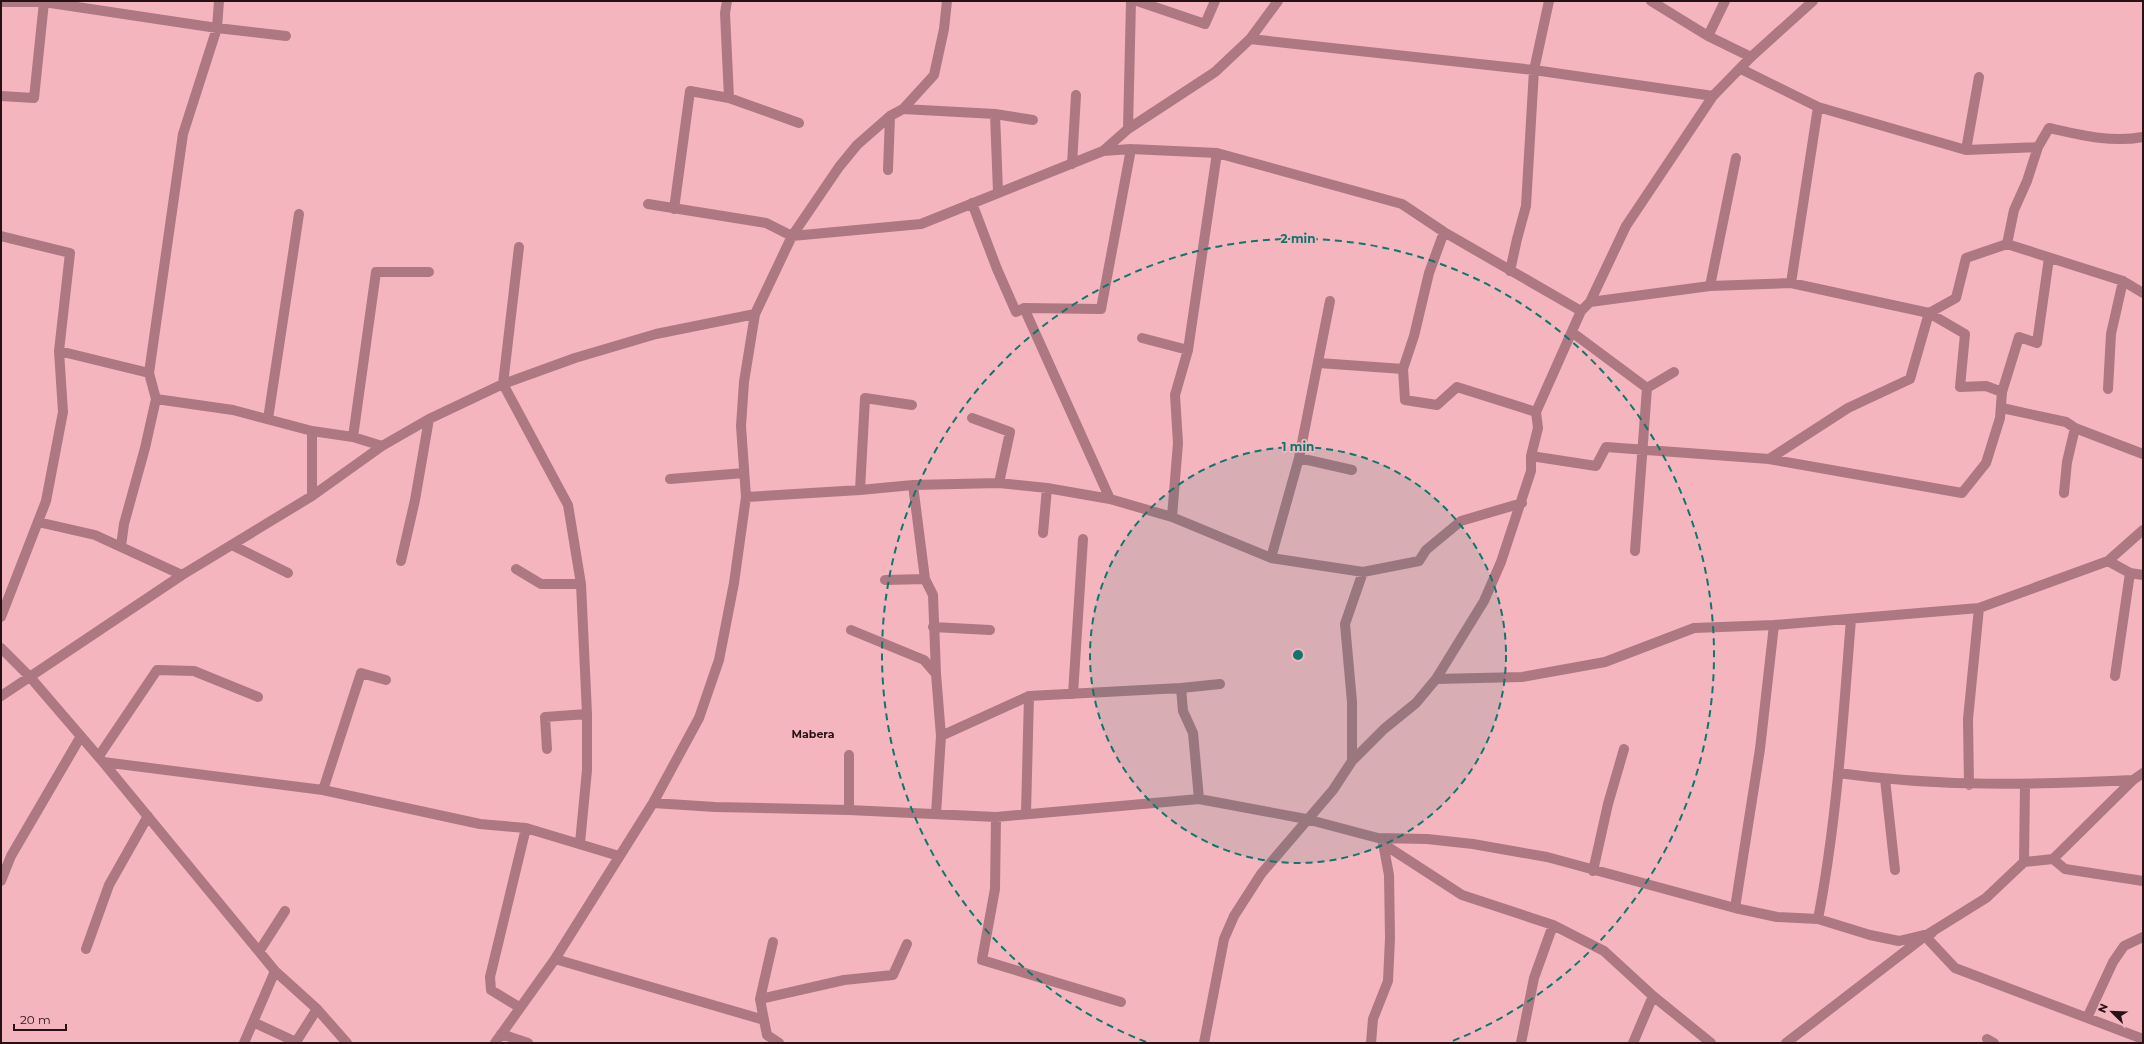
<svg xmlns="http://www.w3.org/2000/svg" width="2144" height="1044" viewBox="0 0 2144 1044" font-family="Montserrat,sans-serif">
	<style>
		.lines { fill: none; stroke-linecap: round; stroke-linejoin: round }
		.minor { stroke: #ad7881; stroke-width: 10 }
		.ring { fill: none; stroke: #0f766e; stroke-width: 2; stroke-dasharray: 7 5 }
		.labels { text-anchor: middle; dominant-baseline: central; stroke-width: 3.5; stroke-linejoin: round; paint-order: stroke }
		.neighbourhood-label { font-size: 11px; font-weight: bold; fill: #271115; stroke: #f4b5bf }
		.centre { fill: #0f766e; stroke: #f4b5bf; stroke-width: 2 }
		.ring-label { font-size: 12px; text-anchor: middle; font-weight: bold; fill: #0f766e; stroke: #f4b5bf; stroke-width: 3.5; stroke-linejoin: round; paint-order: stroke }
	</style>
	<rect width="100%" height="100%" fill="#f4b5bf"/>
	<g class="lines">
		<!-- minor -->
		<path class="minor" d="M 727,1 L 725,13 L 729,98 L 799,123
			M 1137,1 L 1205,24 L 1215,1
			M 1651,1 L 1708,36 L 1751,57
			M 1,2 L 44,2 L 217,28 L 286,36
			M 1708,36 L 1725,1
			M 1250,39 L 1534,70 L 1713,96
			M 1741,69 L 1818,107 L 1966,150 L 2038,147 L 2049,128 C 2080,135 2111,143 2143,137
			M 1,96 L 34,98 L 44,2
			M 903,109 L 995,114
			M 1128,129 L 1131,1
			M 1966,150 L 1979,77
			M 1103,151 L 1131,149 L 1217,153 L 1402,204 L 1444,232 L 1581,311
			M 1072,164 L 1076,95
			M 888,170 L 890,116
			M 998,192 L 995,114 L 1033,120
			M 972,203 L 997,269 L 1016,312 L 1024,308 L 1101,309 L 1131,149
			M 648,204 L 766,223 L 792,236 L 921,224 L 1103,151 L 1128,129 L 1215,72 L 1250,39 L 1278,1
			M 674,209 L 690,91 L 729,98
			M 1444,232 L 1429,273 L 1414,336 L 1403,369 L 1405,400 L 1437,405 L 1457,387 L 1536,412
			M 1,236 L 70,253 L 59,351 L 63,412 L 46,501 L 1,617
			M 2007,244 L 2123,281 L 2143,293
			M 519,247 L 503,384 L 568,505 L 581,584 L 587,714 L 587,770 L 580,843
			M 1510,271 L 1517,239 L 1526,206 L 1534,70 L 1549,1
			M 1791,283 L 1818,107
			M 1710,286 L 1736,158
			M 1590,302 L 1710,286 L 1791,283 L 1929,313 L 1965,334 L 1960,387 L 1986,386 L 2002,392
			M 1024,308 L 1110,499
			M 1573,333 L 1647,388 L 1674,372
			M 1142,338 L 1188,350
			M 59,351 L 149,373
			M 1319,363 L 1403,369
			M 2108,389 L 2111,334 L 2123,281
			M 156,399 L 233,410 L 312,431 L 353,437 L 382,446
			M 2002,408 L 2066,422 L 2075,428 L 2143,454
			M 972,418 L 1010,432 L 999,483
			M 268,419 L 299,214
			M 353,437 L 376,272 L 429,272
			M 1531,456 L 1596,466 L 1606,447 L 1769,459 L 1962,493 L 1986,463 L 2000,418 L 2002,392 L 2019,337 L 2037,343 L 2049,258
			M 1299,458 L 1352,470
			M 1769,459 L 1848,408 L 1910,379 L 1929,313 L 1956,298 L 1966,258 L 2007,244 L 2014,210 L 2027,181 L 2038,147
			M 670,479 L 744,473
			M 913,485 L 925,579 L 933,595 L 936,674 L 941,736 L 936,814
			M 860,490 L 865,398 L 912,405
			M 2064,493 L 2067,462 L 2075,428
			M 312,496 L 312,431
			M 746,497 L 860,490 L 913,485 L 999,483 L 1047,488 L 1110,499 L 1172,517 L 1271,558 L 1363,572 L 1419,561 L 1426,550 L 1461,521 L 1522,503
			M 1172,517 L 1178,443 L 1175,395 L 1188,350 L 1217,153
			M 38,522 L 95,535 L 182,575
			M 1043,533 L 1047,488
			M 232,545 L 288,573
			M 121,546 L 124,524 L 145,448 L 156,399 L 149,373 L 183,134 L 217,28 L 219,1
			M 1635,551 L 1647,388
			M 1271,558 L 1299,458 L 1330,301
			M 401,561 L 415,500 L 429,419
			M 2108,561 L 2143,530
			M 516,569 L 541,584 L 581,584
			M 885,580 L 925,579
			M 933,627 L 990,630
			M 851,630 L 924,660 L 936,674
			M 1,648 L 30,677 L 103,762 L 275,971 L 317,1009 L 347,1043
			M 2115,676 L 2130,573
			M 1436,679 L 1522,677 L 1605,662 L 1694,628 L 1774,625 L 1979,608 L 2108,561 L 2130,573 L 2143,575
			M 1181,688 L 1220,684
			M 1073,694 L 1083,539
			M 1,696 L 182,575 L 312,496 L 382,446 L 429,419 L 503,384 L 575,358 L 656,334 L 755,314
			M 941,736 L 1029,696 L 1181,688 L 1183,711 L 1193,733 L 1199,799
			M 547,749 L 545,717 L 587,714
			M 849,755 L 849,810
			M 99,756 L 157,670 L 194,671 L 258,697
			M 1352,761 L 1352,702 L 1345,624 L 1363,572
			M 103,762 L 323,790 L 480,824 L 526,828 L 619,856
			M 1838,773 C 1939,787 2031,785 2133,780
			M 1885,779 L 1895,870
			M 1969,785 L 1968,719 L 1979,608
			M 323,790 L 361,673 L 386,680
			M 653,803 L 715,807 L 849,810 L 996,817 L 1199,799 L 1306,819 L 1378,838 L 1427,839 L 1473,844 L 1547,857 L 1735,908 L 1777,917 L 1818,919 L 1870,935 L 1899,941 L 1932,933
			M 1026,813 L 1029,696
			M 996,817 L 995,889 L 982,960 L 1121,1002
			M 1385,845 L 1462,895 L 1553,925 L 1604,951 L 1653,996 L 1711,1043
			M 2053,859 L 2065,869 L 2143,881
			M 2024,862 L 2025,785
			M 1593,871 L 1608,804 L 1624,749
			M 1,881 L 11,856 L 81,736
			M 1735,908 L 1760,749 L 1774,625
			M 1818,919 C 1837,821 1843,719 1851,619
			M 1925,936 L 1955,968 L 2143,1039
			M 86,949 L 109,885 L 148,816
			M 260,950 L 285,911
			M 555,959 L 764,1020 L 767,1035 L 779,1043
			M 760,999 L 844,980 L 893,975 L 907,944
			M 519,1007 L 491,990 L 490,977 L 526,828
			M 2087,1018 L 2113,962 L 2124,946 L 2143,937
			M 764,1020 L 760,999 L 773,942
			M 253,1022 L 296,1042 L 317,1009
			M 501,1034 L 528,1043
			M 1987,1039 L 1994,1043
			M 244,1043 L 275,971
			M 495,1043 L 555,959 L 653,803 L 699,718 L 719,660 L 734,583 L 746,497 L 741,426 L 744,382 L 755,314 L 792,236 L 839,167 L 857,145 L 890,116 L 903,109 L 934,75 L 944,29 L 947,1
			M 1204,1043 L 1224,939 L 1234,916 L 1261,874 L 1333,790 L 1352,761 L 1384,729 L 1416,703 L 1436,679 L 1484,601 L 1501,562 L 1531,471 L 1531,456 L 1538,428 L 1536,412 L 1581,311 L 1590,302 L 1626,226 L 1713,96 L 1751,57 L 1813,1
			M 1371,1043 L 1373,1019 L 1388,981 L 1390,938 L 1389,875 L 1383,843
			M 1521,1043 L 1534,978 L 1553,925
			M 1633,1043 L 1653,996
			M 1786,1043 L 1925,936 L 1986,898 L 2024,862 L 2053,859 L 2133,780 L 2143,773"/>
	</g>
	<!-- distance rings -->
	<circle cx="1298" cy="655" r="208" fill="#0f766e" fill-opacity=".12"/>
	<g class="ring">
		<circle cx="1298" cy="655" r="208"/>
		<path d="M1146 1042A416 416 0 1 1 1450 1042"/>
	</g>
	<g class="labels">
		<!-- neighbourhood labels -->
		<g class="neighbourhood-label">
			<text x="813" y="734">Mabera</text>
		</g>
	</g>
	<circle cx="1298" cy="655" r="6" class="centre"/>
	<g class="ring-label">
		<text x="1298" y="243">2 min</text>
		<text x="1298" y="451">1 min</text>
	</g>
	<!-- border -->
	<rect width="2144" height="1044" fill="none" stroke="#271115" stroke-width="4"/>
	<!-- north arrow -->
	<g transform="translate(2112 1012) rotate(293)" stroke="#f4b5bf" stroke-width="3" paint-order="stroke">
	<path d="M0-3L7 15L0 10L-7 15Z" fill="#271115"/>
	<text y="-6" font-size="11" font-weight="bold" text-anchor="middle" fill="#271115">N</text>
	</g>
	<!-- scale -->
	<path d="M14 1024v6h52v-6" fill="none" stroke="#271115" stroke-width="2"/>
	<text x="20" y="1024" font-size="12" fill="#271115" stroke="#f4b5bf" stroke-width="3" paint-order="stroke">20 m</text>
</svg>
